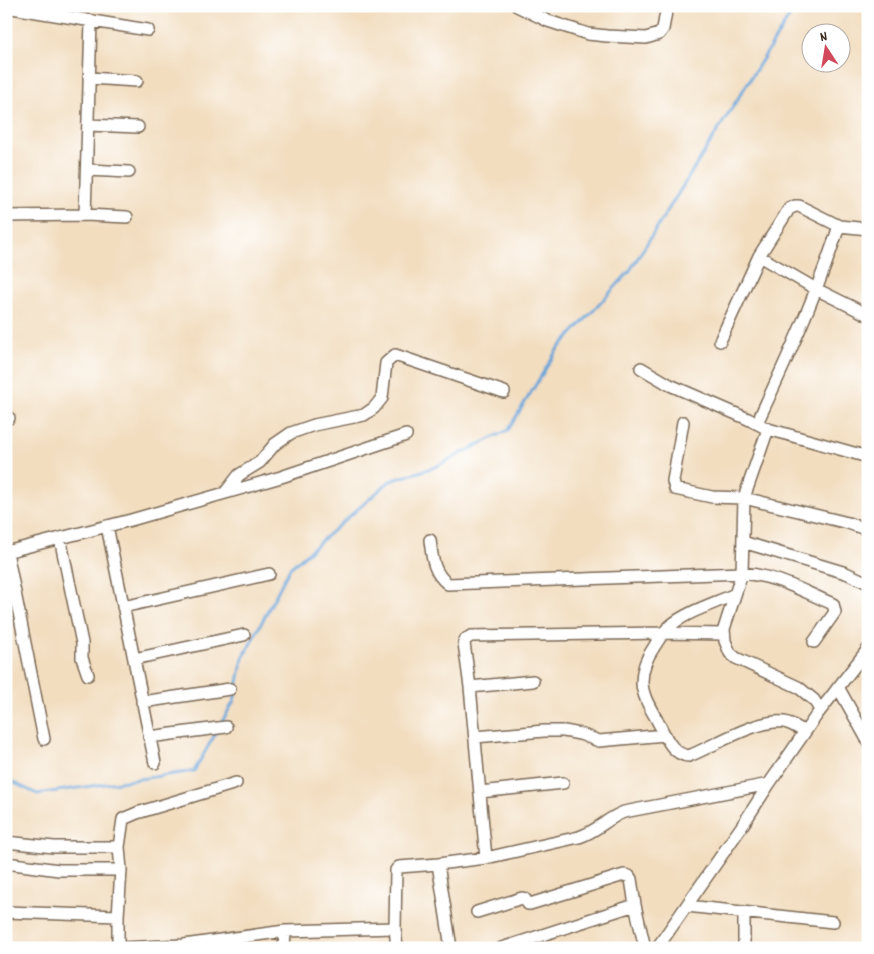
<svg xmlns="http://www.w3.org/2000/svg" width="874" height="954" viewBox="0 0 874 954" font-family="Dekko,sans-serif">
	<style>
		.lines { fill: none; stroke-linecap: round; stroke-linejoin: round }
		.stream { stroke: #69a4d9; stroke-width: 3 }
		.minor-casing { stroke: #7b6956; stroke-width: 14 }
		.minor { stroke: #fff; stroke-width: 11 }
	</style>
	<rect width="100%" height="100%" fill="#fff"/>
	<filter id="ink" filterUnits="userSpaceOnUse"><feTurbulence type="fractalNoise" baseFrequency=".02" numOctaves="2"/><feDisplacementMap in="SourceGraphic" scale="10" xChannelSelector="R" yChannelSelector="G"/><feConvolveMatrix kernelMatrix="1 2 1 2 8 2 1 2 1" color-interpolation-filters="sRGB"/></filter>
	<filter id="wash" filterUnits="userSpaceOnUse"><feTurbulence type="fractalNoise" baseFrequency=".0096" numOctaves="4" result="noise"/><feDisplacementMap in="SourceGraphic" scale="20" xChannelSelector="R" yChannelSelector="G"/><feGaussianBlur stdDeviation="1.12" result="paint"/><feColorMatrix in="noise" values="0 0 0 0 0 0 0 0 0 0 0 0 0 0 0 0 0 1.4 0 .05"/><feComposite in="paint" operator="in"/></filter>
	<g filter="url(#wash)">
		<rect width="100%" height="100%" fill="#f2ddbf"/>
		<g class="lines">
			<!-- stream -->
			<path class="stream" d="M 220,725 L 234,701 L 243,658 L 290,568 L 390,481 L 435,467 L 508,430 L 557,350 L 629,272 L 796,6
				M 6,779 L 37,794 L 194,771 L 217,731"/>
		</g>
	</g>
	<g filter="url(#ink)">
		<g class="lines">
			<defs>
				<path id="minor" d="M 517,6 L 548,21 L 588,34 L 607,36 L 646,38 L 659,34 L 663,29 L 667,6
					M 6,7 L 148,30
					M 89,78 L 137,81
					M 88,125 L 138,127
					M 87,170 L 129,172
					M 85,215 L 91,22
					M 6,216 L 85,215 L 127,217
					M 759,256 L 816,289 L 868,315
					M 720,341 L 759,256 L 789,209 L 795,206 L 799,206 L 839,226 L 868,229
					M 641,368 L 670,385 L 748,419 L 768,429 L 868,457
					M 6,418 L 9,418
					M 683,422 L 673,481 L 675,489 L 712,497 L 744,498 L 848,523 L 868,530
					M 757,423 C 787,359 817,294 839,226
					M 768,429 L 744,498 L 742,573 L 724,629 L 725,641 L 730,653 L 736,658 L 798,687 L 814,700 L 820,710
					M 225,493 L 239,475 L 260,462 L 275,444 L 291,433 L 314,425 L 364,415 L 374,408 L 382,398 L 386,363 L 395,355 L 504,392
					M 107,526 L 155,763
					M 60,538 L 82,643 L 82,658 L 88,675
					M 430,540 C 432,557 433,573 448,584 L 742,573 C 778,576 800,590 833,604 L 835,612 L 814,642
					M 743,542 L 846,573 L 868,583
					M 6,552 L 131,520 L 281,477 L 406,435
					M 7,552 L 44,739
					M 735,594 C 716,603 686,612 670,626 C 663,632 659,639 654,647 C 647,657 642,669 642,682 C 642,698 655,715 661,728 C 667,740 674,755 689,756 C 714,746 756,719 784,722 C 791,723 798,728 805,732
					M 123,607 L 269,574
					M 134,659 L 244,635
					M 470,687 L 533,681
					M 838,687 L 868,741
					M 142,702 L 230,689
					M 149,737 L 226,727
					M 475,737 L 544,731 L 564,731 L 580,734 L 599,741 L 665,735
					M 480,792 L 563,783
					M 6,842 L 54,847 L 119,847 L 123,819 L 137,813 L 236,783
					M 486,858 L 470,687 L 464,643 L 466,639 L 471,636 L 663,633 L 724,634
					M 6,863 L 59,870 L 121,870 L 119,847
					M 438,864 L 451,948
					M 687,906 L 833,922
					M 6,912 L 118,916 L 121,870
					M 477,912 L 522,898 L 525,899 L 528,904 L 530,904 L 624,875 L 629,876 L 631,879 L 635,905
					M 118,916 L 118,948
					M 395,928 L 396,870 L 399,867 L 438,864 L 486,858 L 579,837 C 598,831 607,818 624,812 L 769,784
					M 121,948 L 184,945 L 285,931 L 395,928 L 397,948
					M 284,948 L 285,931
					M 502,948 L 635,905 L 645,948
					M 657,948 L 742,826 L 769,784 L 816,716 L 868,649
					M 744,948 L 744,912"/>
			</defs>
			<!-- minor casing -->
			<use href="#minor" class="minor-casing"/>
			<!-- minor -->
			<use href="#minor" class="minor"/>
		</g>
	</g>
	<!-- margin -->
	<rect width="874" height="954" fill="none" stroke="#fff" stroke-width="25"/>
	<!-- north arrow -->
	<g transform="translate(826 48) rotate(348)"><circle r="24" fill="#ffffff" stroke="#b1aaa5"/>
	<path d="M0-4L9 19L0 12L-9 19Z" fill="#d1495b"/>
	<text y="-8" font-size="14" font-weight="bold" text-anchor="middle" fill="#3b2a1e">N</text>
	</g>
</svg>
